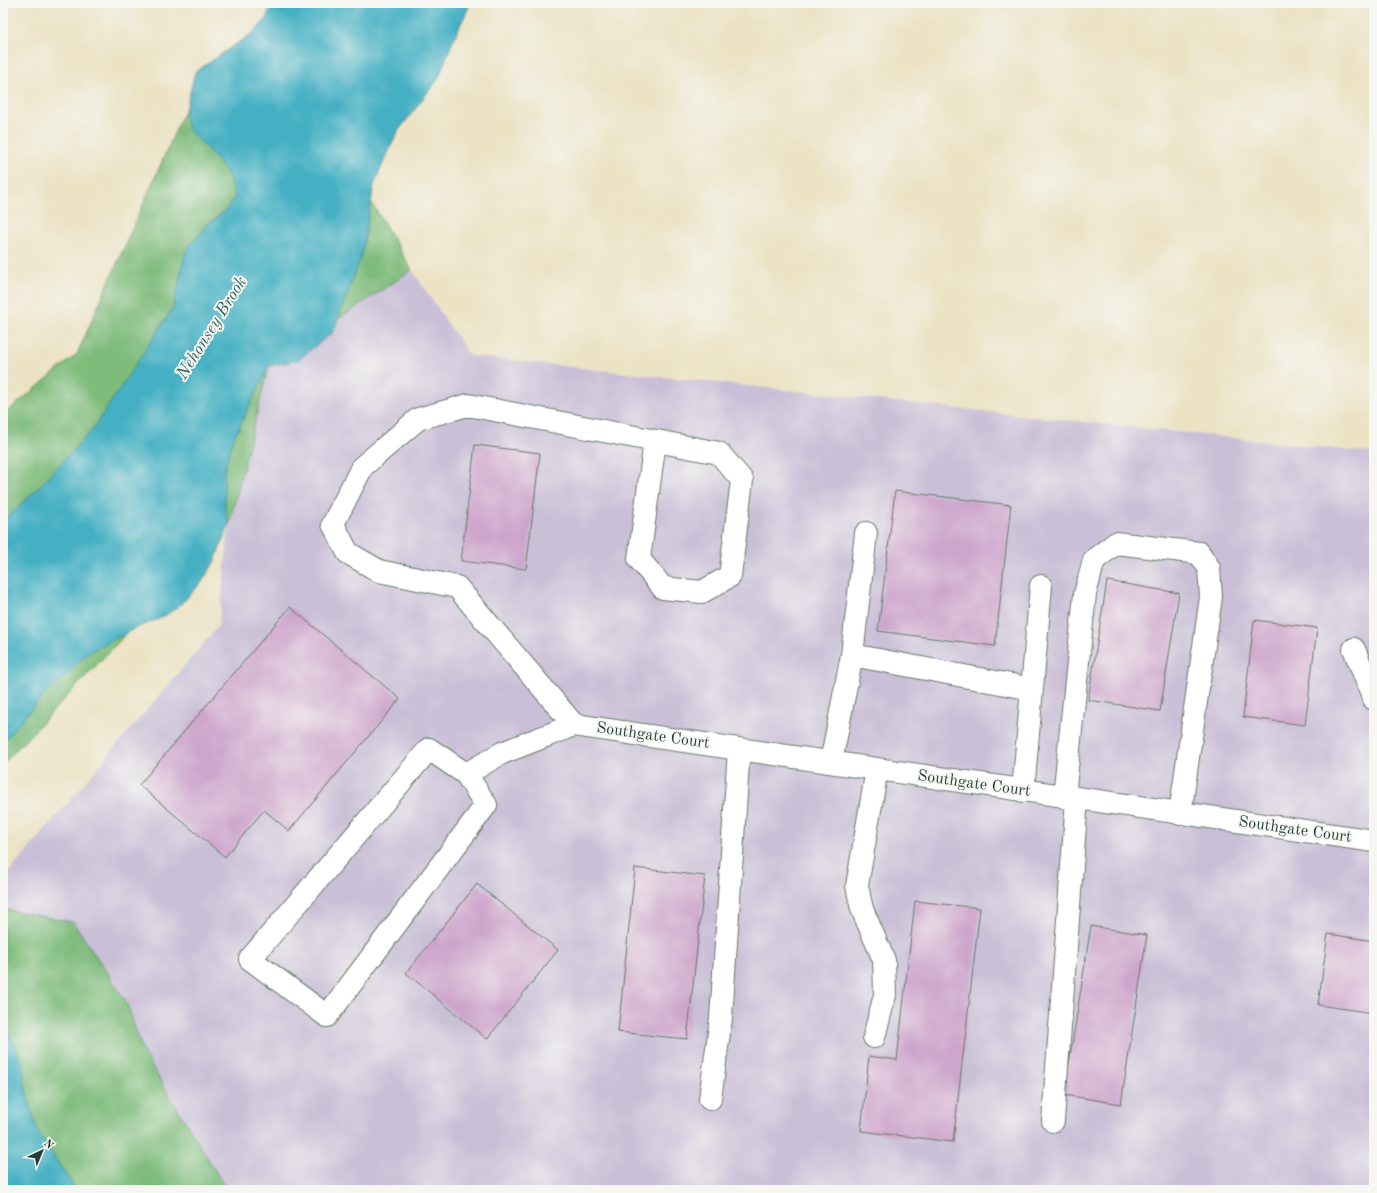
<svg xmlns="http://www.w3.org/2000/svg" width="1377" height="1193" viewBox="0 0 1377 1193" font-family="'Old Standard TT',serif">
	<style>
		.industrial { fill: #c9bfd7 }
		.forest { fill: #7fbc7c; stroke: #4f7c58 }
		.water { fill: #45b0c3; stroke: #32767c }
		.building { fill: #cea6cc }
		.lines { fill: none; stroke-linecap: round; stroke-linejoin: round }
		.minor-casing { stroke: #677767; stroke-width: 24 }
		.minor { stroke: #fff; stroke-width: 22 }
		.labels { text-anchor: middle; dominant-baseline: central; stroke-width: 4; stroke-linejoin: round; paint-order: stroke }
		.street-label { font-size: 16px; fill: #1f3d34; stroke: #f6f6f2 }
		.water-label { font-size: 17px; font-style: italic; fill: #2a605f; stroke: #f6f6f2 }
	</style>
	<rect width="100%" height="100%" fill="#f6f6f2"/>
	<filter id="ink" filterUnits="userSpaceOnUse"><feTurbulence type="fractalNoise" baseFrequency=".025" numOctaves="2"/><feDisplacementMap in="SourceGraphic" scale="8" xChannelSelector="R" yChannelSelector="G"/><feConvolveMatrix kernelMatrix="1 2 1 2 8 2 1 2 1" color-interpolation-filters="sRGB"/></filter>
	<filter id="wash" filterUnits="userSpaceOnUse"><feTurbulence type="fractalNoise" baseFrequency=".012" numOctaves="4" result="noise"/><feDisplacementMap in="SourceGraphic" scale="16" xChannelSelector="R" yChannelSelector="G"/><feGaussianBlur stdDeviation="0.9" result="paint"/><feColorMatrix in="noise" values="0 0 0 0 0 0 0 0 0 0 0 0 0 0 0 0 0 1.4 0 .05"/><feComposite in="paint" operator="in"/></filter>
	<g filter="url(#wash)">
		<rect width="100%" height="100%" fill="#ece3c5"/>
		<!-- industrial -->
		<path class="industrial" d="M 412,270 L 470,356 L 1374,453 L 1374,1190 L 227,1190 L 143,1052 L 126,1001 L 3,909 L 3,879 L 219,625 L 229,525 L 269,365 Z"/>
		<!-- forest -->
		<path class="forest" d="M 204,66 L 339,148 L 412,270 L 269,365 L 229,525 L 3,764 L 3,415 L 77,354 Z
			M 3,909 L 73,922 L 126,1001 L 143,1052 L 227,1190 L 3,1190 Z"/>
		<!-- water -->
		<path class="water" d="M 274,3 L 471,3 L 455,36 L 438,79 L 399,130 L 387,154 L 374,185 L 362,254 L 333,332 L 298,360 L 269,366 L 232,442 L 224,471 L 225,506 L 229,525 L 215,561 L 202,582 L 178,607 L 161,618 L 136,628 L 89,652 L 51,690 L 48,690 L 3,742 L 3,521 L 30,496 L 93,429 L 173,308 L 186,250 L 207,225 L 225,211 L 235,197 L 227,173 L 210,152 L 189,131 L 184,116 L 195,72 L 251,34 L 263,23 Z
			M 3,1020 L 22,1062 L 26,1091 L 38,1132 L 76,1190 L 3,1190 Z"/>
		<g id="blocks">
			<!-- building -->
			<path class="building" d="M 475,445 L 540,453 L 526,569 L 461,561 Z
				M 895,491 L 1011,505 L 995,646 L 878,631 Z
				M 1107,581 L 1179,593 L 1160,711 L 1088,700 Z
				M 290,607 L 400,699 L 289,831 L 264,810 L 225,857 L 139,785 Z
				M 1254,620 L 1317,628 L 1305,725 L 1243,717 Z
				M 635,868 L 705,876 L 687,1039 L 618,1032 Z
				M 477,884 L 558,950 L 487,1039 L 406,973 Z
				M 915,901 L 980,908 L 953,1142 L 861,1131 L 869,1056 L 897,1060 Z
				M 1091,926 L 1147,935 L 1121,1104 L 1064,1095 Z
				M 1328,934 L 1374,941 L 1374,1013 L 1318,1005 Z"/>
		</g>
	</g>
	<g filter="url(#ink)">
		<use href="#blocks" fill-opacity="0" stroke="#677767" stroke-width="1"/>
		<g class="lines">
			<defs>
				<path id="minor" d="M 1354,649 L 1374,699
					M 852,655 L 1032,689
					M 574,725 L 457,587 L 379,571 L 348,553 L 333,524 L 362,467 L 418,419 L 468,405 L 719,453 L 742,480 L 730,576 L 702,592 L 663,588 L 639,559 L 655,441
					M 574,725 L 1374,841
					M 831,762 L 852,655 L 866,533
					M 466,774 L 486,805 L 327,1016 L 250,959 L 429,749 L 466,774 L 502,753 L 574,725
					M 1023,791 L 1041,586
					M 1064,797 L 1085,594 L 1094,560 L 1116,543 L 1199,553 L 1209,568 L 1211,597 L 1180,814
					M 874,1037 L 885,995 L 884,960 L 862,909 L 857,886 L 877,769
					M 710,1099 L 721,1018 L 739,749
					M 1053,1121 L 1077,799"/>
			</defs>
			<!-- minor casing -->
			<use href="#minor" class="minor-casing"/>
			<!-- minor -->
			<use href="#minor" class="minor"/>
		</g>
	</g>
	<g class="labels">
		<!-- street labels -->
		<g class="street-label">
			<text transform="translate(653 736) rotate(8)">Southgate Court</text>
			<text transform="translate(974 784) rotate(8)">Southgate Court</text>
			<text transform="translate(1295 830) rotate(8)">Southgate Court</text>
		</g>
		<!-- water labels -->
		<g class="water-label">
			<text transform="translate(212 328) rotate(-58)">Nehonsey Brook</text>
		</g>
	</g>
	<!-- margin -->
	<rect width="1377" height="1193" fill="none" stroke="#f6f6f2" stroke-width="16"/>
	<!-- north arrow -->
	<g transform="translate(42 1151) rotate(44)" stroke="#f6f6f2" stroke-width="3" paint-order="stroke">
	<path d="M0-3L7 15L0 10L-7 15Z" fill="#1f3d34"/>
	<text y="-6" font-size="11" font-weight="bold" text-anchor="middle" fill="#1f3d34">N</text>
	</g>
</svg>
